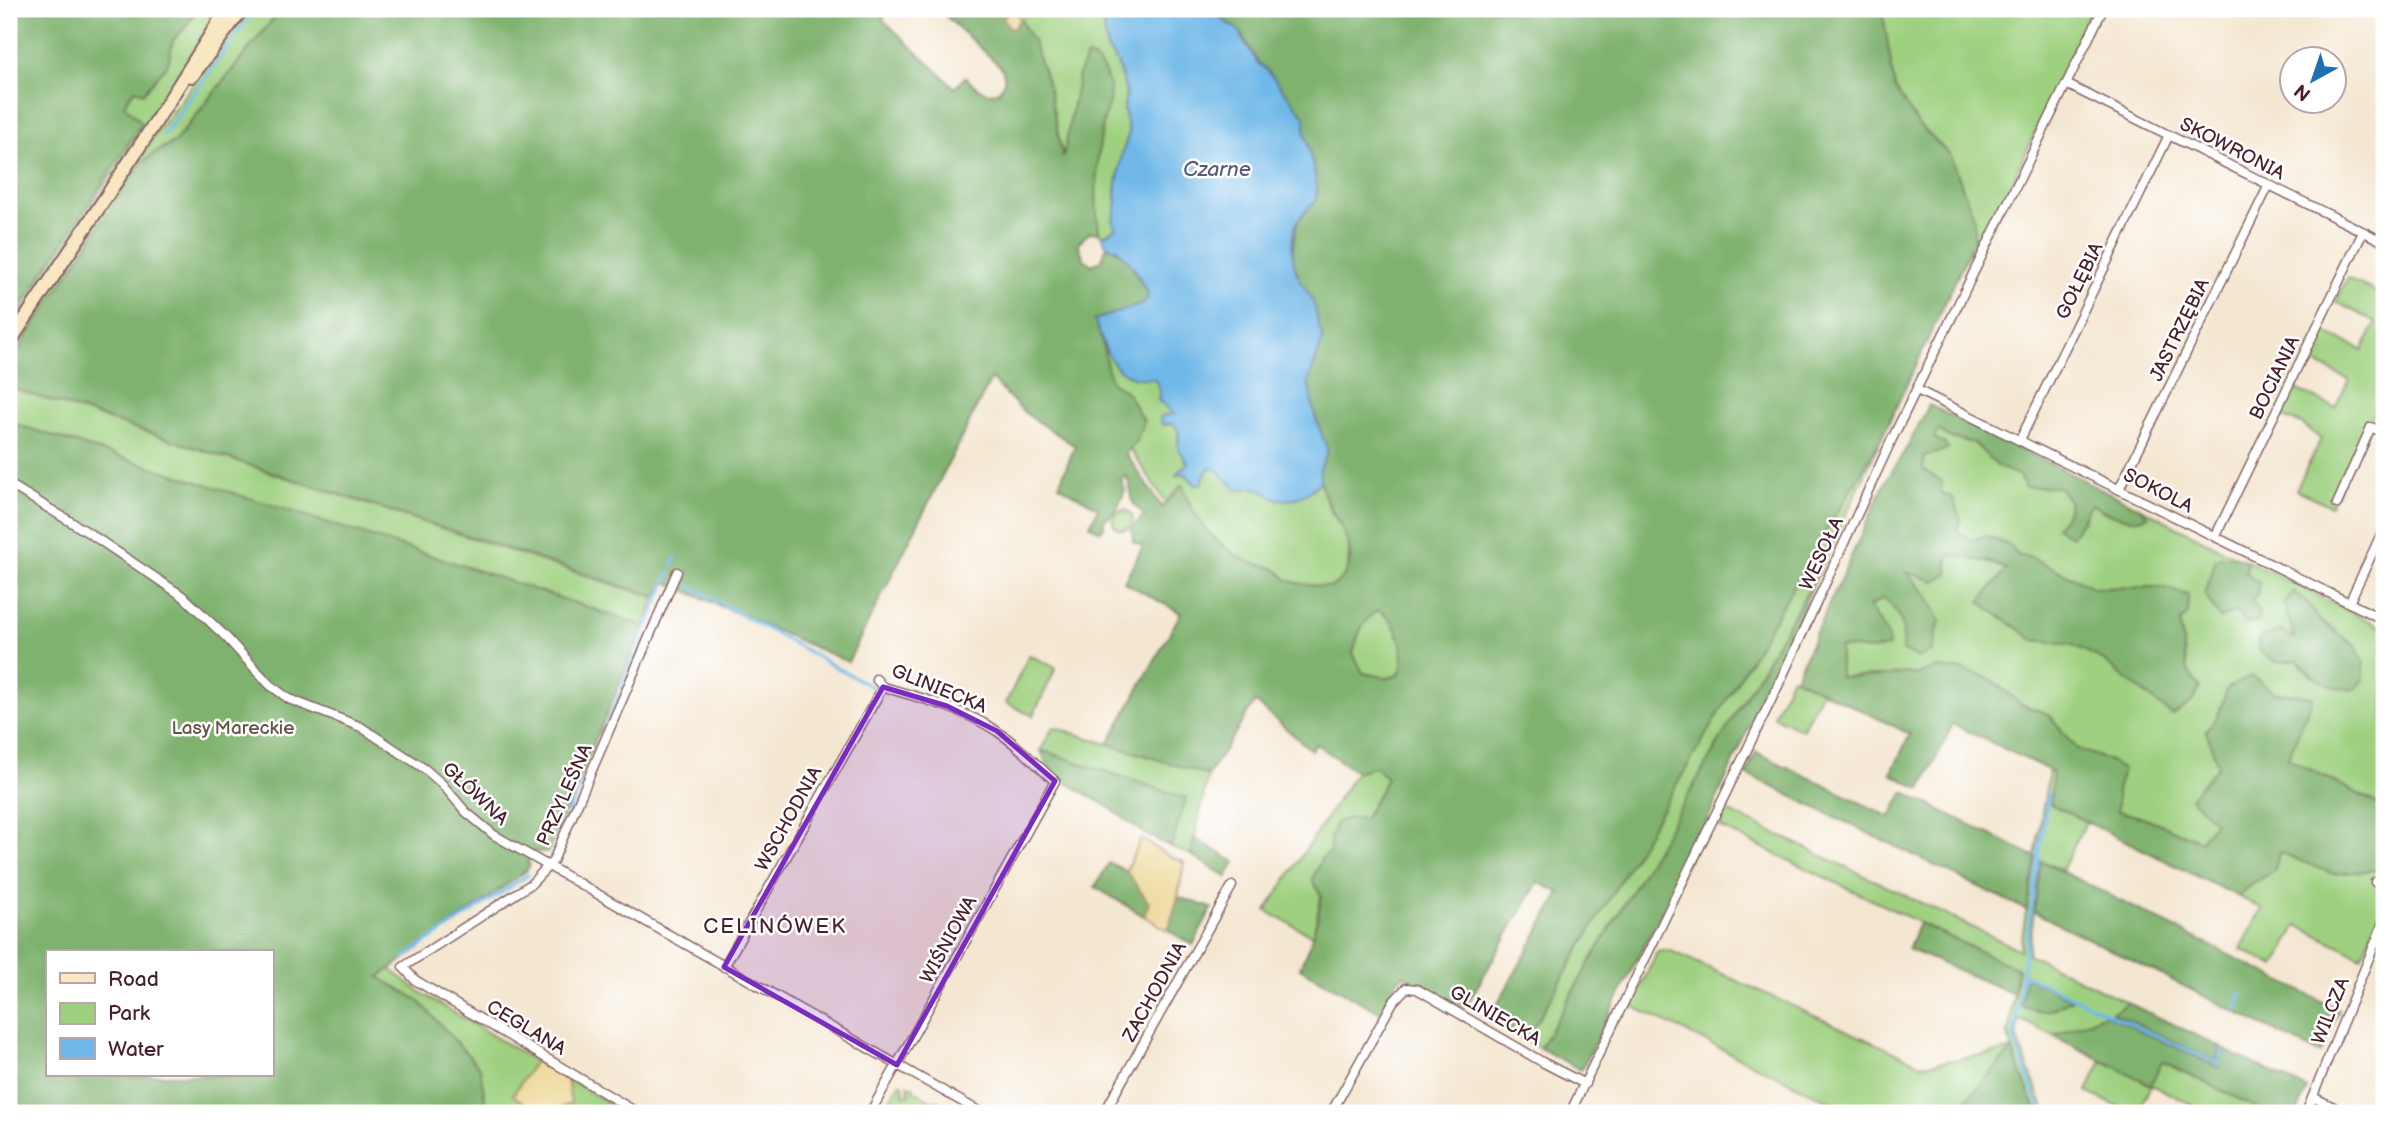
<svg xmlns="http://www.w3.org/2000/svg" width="2393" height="1122" viewBox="0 0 2393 1122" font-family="'Balsamiq Sans',sans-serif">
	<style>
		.green { fill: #9fd080; stroke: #747856; stroke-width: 2; fill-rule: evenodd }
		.forest { fill: #7fb26e; stroke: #64684c; stroke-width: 2; fill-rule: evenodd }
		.sand { fill: #eeda9e; stroke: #9c7c64; stroke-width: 2 }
		.water { fill: #70b8e8; stroke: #5d6c8a; stroke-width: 2 }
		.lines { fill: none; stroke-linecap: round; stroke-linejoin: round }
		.stream { stroke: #70b8e8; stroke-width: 3.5 }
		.minor-casing { stroke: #866565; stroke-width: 11 }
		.secondary-casing { stroke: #866565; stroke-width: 16 }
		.minor { stroke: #fff; stroke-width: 8 }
		.secondary { stroke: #f9e7c3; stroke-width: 12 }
		.marked { fill: #7b2cbf; fill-opacity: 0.2; stroke: #7b2cbf; stroke-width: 5; stroke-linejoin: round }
		.labels { text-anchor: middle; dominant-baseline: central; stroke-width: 5; stroke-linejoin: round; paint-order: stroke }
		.street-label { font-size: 19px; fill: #4a1f2b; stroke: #fff }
		.park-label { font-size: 19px; fill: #645444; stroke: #fff }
		.water-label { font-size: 21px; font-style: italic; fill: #595c77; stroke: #fff }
		.neighbourhood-label { font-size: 21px; letter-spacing: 2px; fill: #4a1f2b; stroke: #fff }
	</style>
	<rect width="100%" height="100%" fill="#fff"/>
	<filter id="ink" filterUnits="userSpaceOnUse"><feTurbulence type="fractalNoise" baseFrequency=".0143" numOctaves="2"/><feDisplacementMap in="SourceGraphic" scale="14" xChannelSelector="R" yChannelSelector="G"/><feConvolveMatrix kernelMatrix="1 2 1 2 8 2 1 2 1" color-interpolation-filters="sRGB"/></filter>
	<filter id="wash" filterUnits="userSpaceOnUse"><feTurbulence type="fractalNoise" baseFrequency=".00686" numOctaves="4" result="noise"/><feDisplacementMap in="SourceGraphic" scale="28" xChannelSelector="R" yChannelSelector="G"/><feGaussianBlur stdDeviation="1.57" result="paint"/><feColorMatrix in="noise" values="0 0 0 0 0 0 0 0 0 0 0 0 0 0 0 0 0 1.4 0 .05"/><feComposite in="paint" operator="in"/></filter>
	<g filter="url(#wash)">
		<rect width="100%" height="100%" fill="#f4e7d1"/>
		<!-- green -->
		<path class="green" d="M 197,9 L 221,9 L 9,331 L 9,324 L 142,123 L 124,105 L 135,90 L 147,90 L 156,75 L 168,64 L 173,40 L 183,30 Z
			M 250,9 L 281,9 L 175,141 L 154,152 L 9,364 L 9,357 L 155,134 Z
			M 1029,9 L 1081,9 L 1104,25 L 1107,48 L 1117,62 L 1126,92 L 1124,109 L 1129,133 L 1122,154 L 1116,191 L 1117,203 L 1113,222 L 1116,228 L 1102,237 C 1086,208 1101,128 1110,96 L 1079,73 L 1063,160 C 1053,111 1046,63 1020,19 Z
			M 1882,9 L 2092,9 L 1991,228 L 1974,241 L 1974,219 L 1951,156 L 1919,125 L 1895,88 Z
			M 2347,278 L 2384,296 L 2384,391 L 2331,506 L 2296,490 L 2321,439 L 2302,424 L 2280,416 L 2294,388 L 2335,408 L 2349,380 L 2308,359 L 2322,331 L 2363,350 L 2376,322 L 2336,302 Z
			M 1118,313 L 1177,414 L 1165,425 L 1174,424 L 1178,429 L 1178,448 L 1188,463 L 1177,475 L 1187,471 L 1287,370 L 1320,482 L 1329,509 L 1346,534 L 1349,546 L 1348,571 L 1341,580 L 1331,587 C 1318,586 1301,586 1288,580 C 1283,577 1280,572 1275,569 C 1268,565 1257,565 1249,562 C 1218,549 1193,517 1182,486 L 1166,503 L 1130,449 L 1144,421 C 1130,404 1134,393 1112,383 L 1105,366 L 1104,317 Z
			M 9,387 L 624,588 L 656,597 L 644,626 L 467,567 L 9,422 Z
			M 1937,429 L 1951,438 L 1974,443 L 1998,467 L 2019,475 L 2025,487 L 2059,487 L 2069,501 L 2068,511 L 2083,522 L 2086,511 L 2091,504 L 2105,513 L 2148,516 L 2139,507 L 2236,557 L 2220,557 L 2205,595 L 2220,618 L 2252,600 L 2251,578 L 2245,570 L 2247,567 L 2246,560 L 2384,628 L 2384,807 L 2287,758 L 2274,692 L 2252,676 L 2228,688 L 2218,715 L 2206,731 L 2218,766 L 2215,822 L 2200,841 L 2148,819 L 2117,811 L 2117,791 L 2108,760 L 2077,749 L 2048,714 L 2021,704 L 1992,680 L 1964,670 L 1938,668 L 1914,675 L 1905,673 L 1889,676 L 1839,677 L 1840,646 L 1872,650 L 1888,636 L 1869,606 L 1885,598 L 1896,609 L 1905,630 L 1927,595 L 1905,571 L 1947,562 L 1950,555 C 1971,557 1988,561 2008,570 L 1981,601 L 2034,640 L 2071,644 L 2100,658 L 2172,714 L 2187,670 L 2180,623 L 2188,614 L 2162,587 L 2095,588 L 2032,558 L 2017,555 L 2011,546 L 1988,536 L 1971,540 L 1957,531 L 1941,493 L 1941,481 L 1923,470 L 1925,456 L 1936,452 L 1944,443 L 1934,438 ZM 2308,603 L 2320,621 L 2336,630 L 2312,677 L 2297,660 L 2286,662 Z
			M 1884,433 L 1820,570 L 1540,1048 L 1526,1040 Z
			M1113 520a10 10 0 1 1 20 0a10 10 0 1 1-20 0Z
			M 1378,609 C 1398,622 1409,653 1399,675 L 1389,678 L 1363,673 L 1353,654 C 1357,636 1362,619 1378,609 Z
			M 1029,655 L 1056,668 L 1033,716 L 1006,703 Z
			M 1792,677 L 1822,691 L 1802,730 L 1773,716 Z
			M 1053,727 L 1208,775 L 1191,855 L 1171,847 L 1185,798 L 1041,750 Z
			M 1375,767 L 1387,778 L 1365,818 L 1348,818 L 1330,839 L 1330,853 L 1313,936 L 1266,911 L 1356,772 Z
			M 2049,770 L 2054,773 L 2050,804 L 2087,820 L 2062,870 L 2041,861 L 2028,954 L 2128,1003 L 2113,1013 L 2216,1061 L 2221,1047 L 2225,1050 L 2218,1067 L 2105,1014 L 2054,1036 L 2019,1019 L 2016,1036 L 2046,1113 L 2037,1113 L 2012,1051 L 1954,1113 L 1854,1113 L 1632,1006 L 1657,952 L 1669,950 L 1923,1065 L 2012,1050 L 2008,1035 L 2017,969 L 1719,827 L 1726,810 L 2020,950 Z
			M 2279,852 L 2333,874 L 2384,869 L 2384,901 L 2362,957 L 2297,925 L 2275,966 L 2241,949 L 2262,908 L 2239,897 L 2245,889 L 2275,870 Z
			M 390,969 L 423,994 L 535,1061 L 513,1095 L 539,1113 L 487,1113 L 479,1068 L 418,1000 L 379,977 Z
			M 2102,1060 L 2151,1085 L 2162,1061 L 2267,1113 L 2195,1113 L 2197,1107 L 2152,1085 L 2136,1113 L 2131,1113 L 2087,1092 Z
			M 567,1078 L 625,1113 L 546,1113 L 571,1104 Z
			M 900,1083 L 903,1085 L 904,1095 L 909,1094 L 908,1085 L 914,1088 L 914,1091 L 934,1102 L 936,1100 L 941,1103 L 941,1106 L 953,1113 L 882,1113 Z"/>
		<!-- forest -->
		<path class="forest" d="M 9,9 L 197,9 L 183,30 L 173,40 L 168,64 L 143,93 L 135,90 L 128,97 L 124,105 L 142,123 L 9,324 Z
			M 281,9 L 892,9 L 882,19 L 955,88 L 965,77 C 975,86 984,97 999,91 C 1006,81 1006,75 1000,66 L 938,9 L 1014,9 L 1033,41 L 1049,88 L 1063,158 L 1079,73 L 1087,56 C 1102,59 1110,81 1110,96 C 1110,104 1104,114 1103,123 C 1096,160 1094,196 1099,233 L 1090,232 L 1078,243 L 1084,259 L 1092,265 L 1101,261 L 1107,246 C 1133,255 1133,274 1148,293 L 1147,300 L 1143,304 L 1094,320 C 1106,343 1103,360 1112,383 C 1136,395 1129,403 1144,421 L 1138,438 L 1126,454 L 1162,507 L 1182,485 C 1192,517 1217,548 1249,562 C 1257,565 1267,565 1275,569 C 1280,572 1283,577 1288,580 C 1301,586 1318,585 1332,587 C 1381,551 1316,512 1320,470 C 1320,464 1325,457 1328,451 L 1315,416 L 1308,382 L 1323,339 L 1317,325 L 1313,301 L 1299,279 L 1293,262 L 1293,246 L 1297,221 L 1317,199 L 1315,175 L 1305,132 L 1305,117 L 1268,71 L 1258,63 L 1240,31 L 1227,23 L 1213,9 L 1882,9 L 1895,88 L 1919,125 L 1951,156 L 1974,219 L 1974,241 L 1884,433 L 1526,1040 L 1489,1019 L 1560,893 L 1538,882 L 1466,1006 L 1459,1007 L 1403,975 L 1394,984 L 1381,1013 L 1300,968 L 1313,936 L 1322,897 L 1312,880 L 1322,858 L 1330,853 L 1330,839 L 1336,823 L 1348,818 L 1365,818 L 1387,778 L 1375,767 L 1356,772 L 1316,744 L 1311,750 L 1255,702 L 1208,775 L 1108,744 L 1181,613 L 1124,582 L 1143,546 L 1133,542 L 1132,529 L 1144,515 C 1140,510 1134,507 1132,500 C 1129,490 1132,484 1125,476 L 1121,479 L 1125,490 C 1120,502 1116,516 1104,519 L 1104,527 L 1101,531 L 1090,526 L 1098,508 L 1059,485 L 1075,446 L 1025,413 L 991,379 L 848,662 L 666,582 L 656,597 L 9,387 L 9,364 L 142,162 L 176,141 ZM 1378,610 C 1398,621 1409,653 1399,675 L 1389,678 L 1363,673 L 1353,654 C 1357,636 1362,620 1378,610 Z
			M 1929,405 L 2139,507 L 2148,516 C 2131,525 2107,513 2091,504 C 2083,514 2080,526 2072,537 L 2056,527 L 2068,511 L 2069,501 L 2059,487 L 2025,487 L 2019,475 L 1998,467 L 1974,443 L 1951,438 L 1938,430 L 1934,438 L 1944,443 L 1948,449 L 1924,457 L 1923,470 L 1942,481 L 1941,493 L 1953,498 L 1961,520 L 1957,531 L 1970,540 L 1987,536 L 2011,546 L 2017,555 L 2032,558 L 2095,588 L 2162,587 L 2188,595 L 2188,614 L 2180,623 L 2187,670 L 2200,687 L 2192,702 L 2172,715 L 2100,658 L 2071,644 L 2034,640 L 1980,602 L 2007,569 L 1988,561 L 1950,555 L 1947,562 L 1949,574 L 1934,581 L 1906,572 L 1927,595 L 1940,620 L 1932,651 L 1917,658 L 1902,650 C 1905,627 1903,615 1884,598 L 1869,606 L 1888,636 L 1889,647 L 1872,650 L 1840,647 L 1840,677 L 1889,676 L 1905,673 L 1914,675 L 1937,668 L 1964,670 L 1992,680 L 2021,704 L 2048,714 L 2077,749 L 2108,760 L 2123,770 L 2117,791 L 2117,811 L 2148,819 L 2200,841 L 2215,822 L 2190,798 L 2218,766 L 2206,731 L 2218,715 L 2228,688 L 2252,676 L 2274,692 L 2313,697 L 2288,758 L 2384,807 L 2384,869 L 2333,874 L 2279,852 L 2275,870 L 2245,889 L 2239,897 L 2050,804 L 2053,772 L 1953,724 L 1921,789 L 1891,774 L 1910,734 L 1795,678 L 1886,481 L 1909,444 Z
			M 9,422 L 467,567 L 644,626 L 548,852 L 533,852 L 527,863 L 530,864 L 527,870 L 379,977 L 418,1000 L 480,1068 L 487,1113 L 9,1113 ZM 47,952 L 271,952 L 271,1075 L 47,1075 Z
			M 2220,557 L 2236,557 L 2246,560 L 2247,567 L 2245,571 L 2251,578 L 2259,582 L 2257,594 L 2252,600 L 2259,612 L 2257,622 L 2246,623 L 2235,612 L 2220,618 L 2205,595 C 2208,582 2213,573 2215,560 Z
			M 1820,570 L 1700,836 L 1581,1070 L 1540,1048 Z
			M 2293,591 L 2308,603 L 2320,621 L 2356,646 L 2364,663 L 2364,680 L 2354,690 C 2326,688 2315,680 2297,660 L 2276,662 L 2259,651 L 2258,641 L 2261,636 L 2280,631 L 2295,638 L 2284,604 Z
			M 1041,750 L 1186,798 L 1171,847 L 1144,833 L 1107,806 L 1061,780 L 1046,763 Z
			M 1756,752 L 1890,817 L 1904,792 L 2036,857 L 2027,910 L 1746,774 Z
			M 1194,838 L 1235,862 L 1227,877 L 1191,855 Z
			M 2041,861 L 2339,1010 L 2321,1054 L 2034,912 Z
			M 1109,863 L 1126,871 L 1150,903 L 1144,916 L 1095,887 Z
			M 1178,897 L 1212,908 L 1193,945 L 1168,930 Z
			M 1919,923 L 2018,969 L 2014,994 L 1908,949 Z
			M 2025,977 L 2072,999 C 2050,1010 2044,1017 2021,1005 Z
			M 2128,1003 L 2221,1047 L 2216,1062 L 2112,1012 Z
			M 2105,1014 L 2218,1067 L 2225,1050 L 2307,1089 L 2297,1113 L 2267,1113 L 2162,1061 L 2151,1085 L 2054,1036 Z
			M 2012,1050 L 2037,1113 L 1954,1113 Z"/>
		<!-- sand -->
		<path class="sand" d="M 1011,9 L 1014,9 L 1020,19 L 1012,30 L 1003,19 Z
			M 1141,839 L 1170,857 L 1184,862 L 1178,897 L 1168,930 L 1144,916 L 1149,903 L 1126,871 Z
			M 535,1061 L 567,1078 L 571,1104 C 538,1116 541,1115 513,1095 Z"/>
		<!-- water -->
		<path class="water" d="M 1081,9 L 1213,9 L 1227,23 L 1240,31 L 1241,37 L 1258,63 L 1268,71 L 1305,117 L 1305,132 L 1315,175 L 1317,199 C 1312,207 1303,211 1299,219 C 1289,235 1291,262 1299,278 C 1303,287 1310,293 1313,302 C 1318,315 1317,326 1323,339 L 1308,382 L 1315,416 L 1328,451 L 1320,468 L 1320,482 C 1308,494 1292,504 1275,498 C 1267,495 1262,489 1255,488 C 1249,487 1244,490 1238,490 L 1214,468 L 1208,469 L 1201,484 L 1196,485 L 1184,473 L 1175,476 L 1188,463 L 1178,448 C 1179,438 1181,431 1173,424 L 1162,424 L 1160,418 L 1164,415 L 1174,414 L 1158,400 L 1160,392 L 1155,379 C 1147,378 1139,379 1131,376 C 1107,369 1104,340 1094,320 L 1143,304 L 1147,300 L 1148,293 C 1142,286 1141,279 1136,271 C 1131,263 1123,255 1116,248 C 1108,248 1105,245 1102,237 L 1116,228 L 1113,222 L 1117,203 L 1116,191 L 1122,154 L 1129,133 L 1124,109 L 1126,92 L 1117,62 L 1107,48 L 1104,25 Z"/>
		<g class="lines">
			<!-- stream -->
			<path class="stream" d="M 163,136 L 255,9
				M 673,565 L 675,558
				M 690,586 L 872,687
				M 603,733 L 670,572
				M 568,813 L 582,780
				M 404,957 L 528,875
				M 2022,974 L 2048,793
				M 2237,1009 L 2242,993
				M 2042,1113 L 2014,1039 L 2022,974 L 2218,1064 L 2223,1051"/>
		</g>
	</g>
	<g filter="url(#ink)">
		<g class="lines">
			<defs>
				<path id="minor" d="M 2066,84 L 2384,242
					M 1917,390 L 2384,620
					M 2020,440 L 2169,135
					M 9,484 L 89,533 L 184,597 L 226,637 L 270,685 L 289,699 L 361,727 L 425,769 L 442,784 L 466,812 L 494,835 L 982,1113
					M 2119,489 L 2269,185
					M 2337,504 L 2371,427 L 2384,433
					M 2215,537 L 2363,232
					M 2349,603 L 2384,528
					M 2375,882 L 2384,886
					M 724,967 L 883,687
					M 2313,1097 L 2346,1113
					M 638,1113 L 415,980 L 403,967 L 531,884 L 553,861 L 677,572
					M 870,1113 L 1055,781 C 1036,765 1020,746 998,732 C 964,709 922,698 883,687 L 876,679
					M 1104,1113 L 1232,886
					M 1331,1113 L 1393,1002 L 1406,988 L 1417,989 L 1544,1063 L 1585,1084
					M 1570,1113 L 1777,688 L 1892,439 L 2103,9
					M 2306,1113 L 2384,921"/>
				<path id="secondary" d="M 192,76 L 242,9
					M 9,343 L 153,126 L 227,9"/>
			</defs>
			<!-- minor casing -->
			<use href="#minor" class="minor-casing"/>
			<!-- secondary casing -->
			<use href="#secondary" class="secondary-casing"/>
			<!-- minor -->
			<use href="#minor" class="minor"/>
			<!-- secondary -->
			<use href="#secondary" class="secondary"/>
		</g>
	</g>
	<!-- marked area -->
	<path class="marked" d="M 883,687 L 947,706 L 997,731 L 1055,781 L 897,1065 L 724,967 Z"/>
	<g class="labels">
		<!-- street labels -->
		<g class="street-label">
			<text transform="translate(2232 149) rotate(27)">SKOWRONIA</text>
			<text transform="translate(2080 281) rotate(-64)">GOŁĘBIA</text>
			<text transform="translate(2180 330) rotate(-64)">JASTRZĘBIA</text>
			<text transform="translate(2275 378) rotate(-64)">BOCIANIA</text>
			<text transform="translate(2158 491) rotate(27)">SOKOLA</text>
			<text transform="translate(1822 554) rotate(-65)">WESOŁA</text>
			<text transform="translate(939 689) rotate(22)">GLINIECKA</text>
			<text transform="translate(475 794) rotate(43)">GŁÓWNA</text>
			<text transform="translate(565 795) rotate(-66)">PRZYLEŚNA</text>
			<text transform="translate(789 819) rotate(-61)">WSCHODNIA</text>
			<text transform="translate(949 940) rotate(-61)">WIŚNIOWA</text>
			<text transform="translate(1155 992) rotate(-61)">ZACHODNIA</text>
			<text transform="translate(2331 1011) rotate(-68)">WILCZA</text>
			<text transform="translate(1495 1016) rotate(30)">GLINIECKA</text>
			<text transform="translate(526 1028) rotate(31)">CEGLANA</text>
		</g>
		<!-- park labels -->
		<g class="park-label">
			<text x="233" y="728">Lasy Mareckie</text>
		</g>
		<!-- water labels -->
		<g class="water-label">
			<text x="1217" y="169">Czarne</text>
		</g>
		<!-- neighbourhood labels -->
		<g class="neighbourhood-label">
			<text x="775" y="926">CELINÓWEK</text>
		</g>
	</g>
	<!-- margin -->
	<rect width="2393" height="1122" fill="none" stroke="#fff" stroke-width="35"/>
	<!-- legend -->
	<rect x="46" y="950" width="228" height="126" fill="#ffffff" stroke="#b7a5aa" stroke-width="2"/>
	<rect x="60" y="973" width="35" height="10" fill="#f9e7c3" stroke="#b7a5aa" stroke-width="2"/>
	<text x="108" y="986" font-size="21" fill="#4a1f2b">Road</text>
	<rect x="60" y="1003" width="35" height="21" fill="#9fd080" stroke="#b7a5aa" stroke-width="2"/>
	<text x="108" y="1020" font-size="21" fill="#4a1f2b">Park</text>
	<rect x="60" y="1038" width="35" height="21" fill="#70b8e8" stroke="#b7a5aa" stroke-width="2"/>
	<text x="108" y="1056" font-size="21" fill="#4a1f2b">Water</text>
	<!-- north arrow -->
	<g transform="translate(2313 80) rotate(220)"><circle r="33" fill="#ffffff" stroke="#b7a5aa" stroke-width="2"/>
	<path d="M0-5L12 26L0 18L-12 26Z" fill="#1f6fb2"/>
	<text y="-10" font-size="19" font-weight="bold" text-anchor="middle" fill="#4a1f2b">N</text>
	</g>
</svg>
